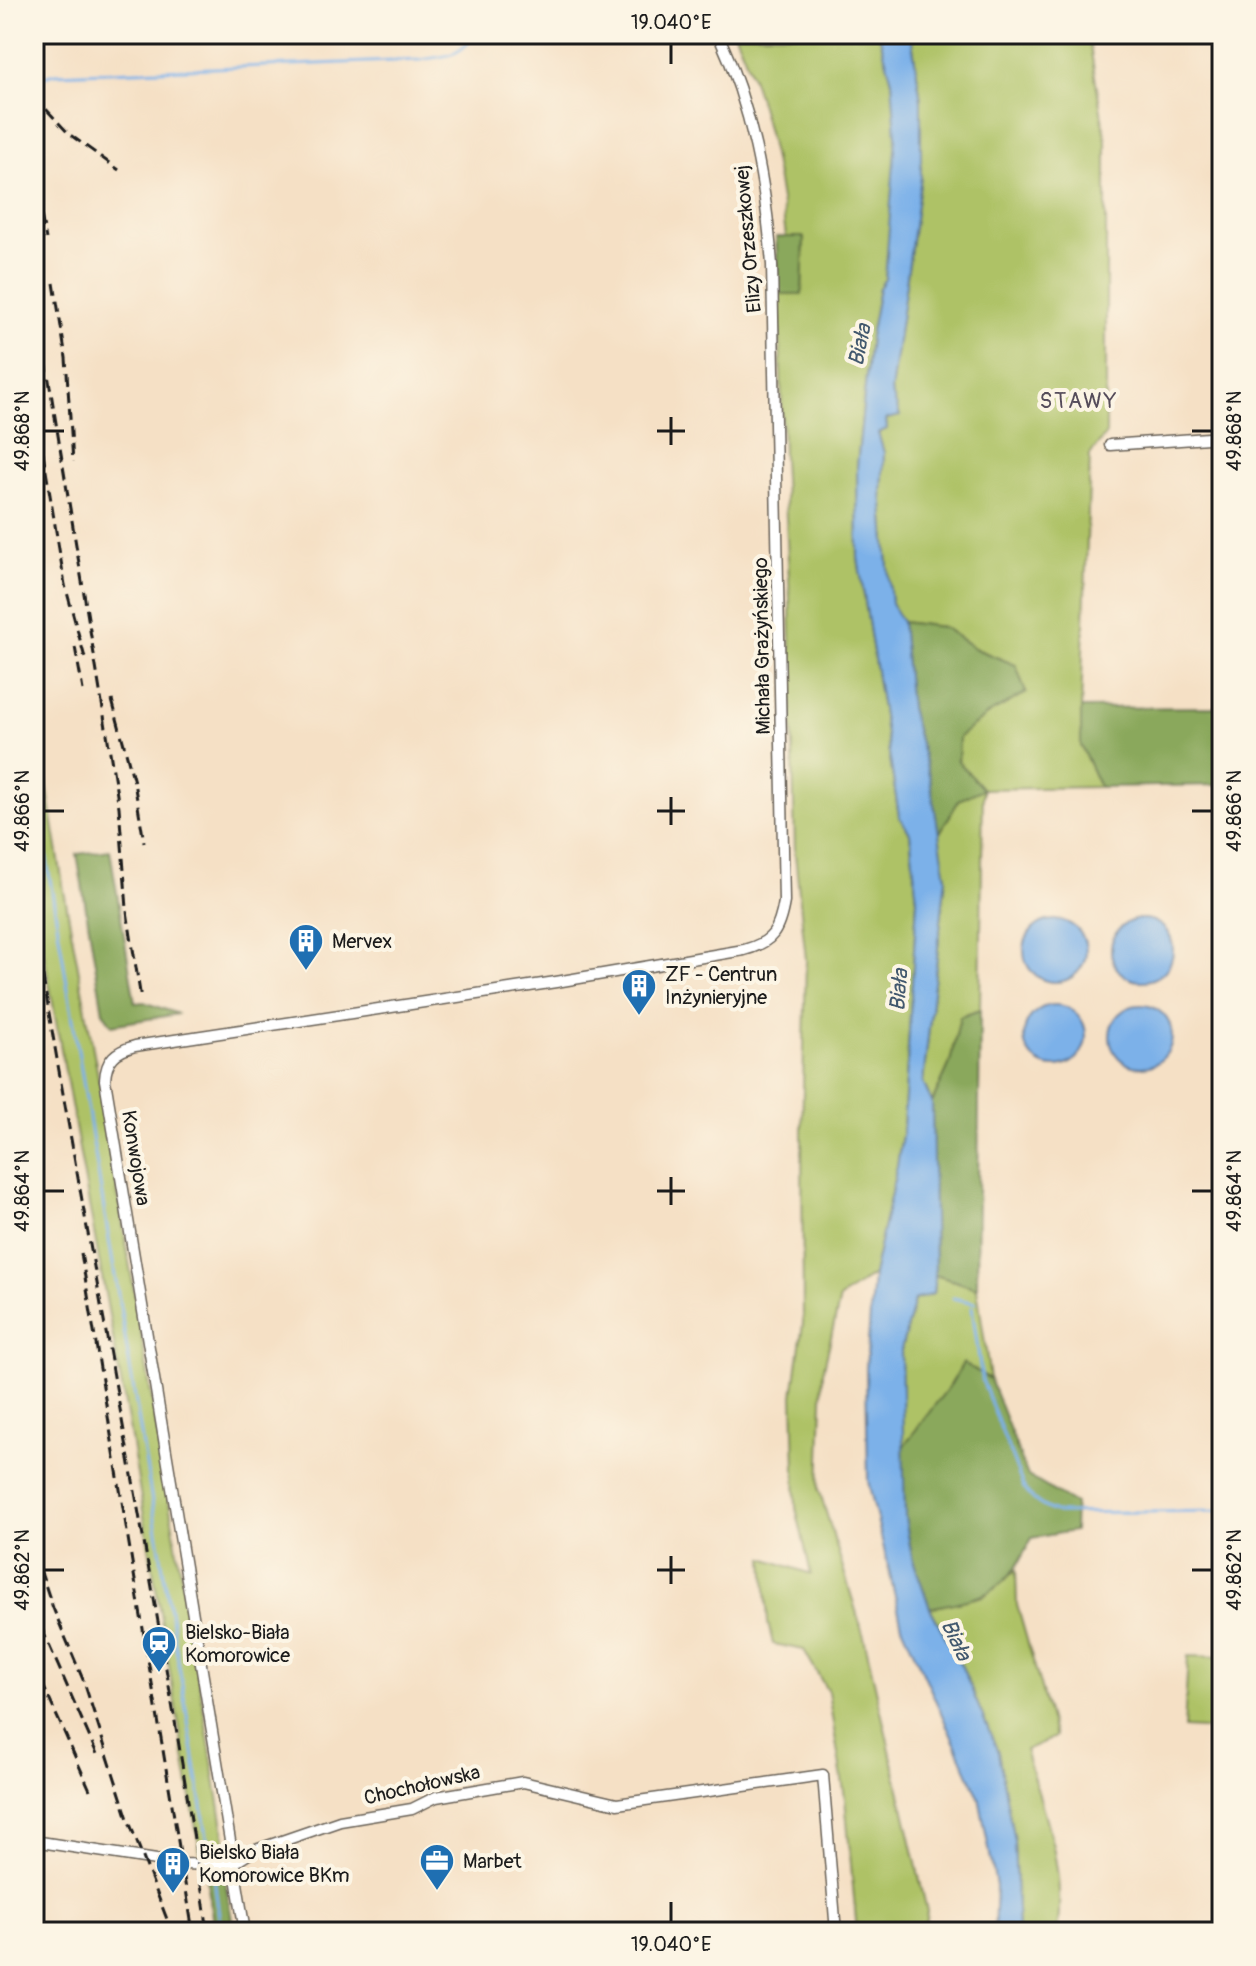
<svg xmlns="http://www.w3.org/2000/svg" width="1256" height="1966" viewBox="0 0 1256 1966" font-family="Pangolin,sans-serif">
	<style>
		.green { fill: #aec266; stroke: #656f41; stroke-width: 2 }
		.forest { fill: #8aa85b; stroke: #53623c; stroke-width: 2 }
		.water { fill: #7bb1e9; stroke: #4c6682; stroke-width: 2 }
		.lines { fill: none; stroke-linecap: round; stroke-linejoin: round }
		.stream { stroke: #7bb1e9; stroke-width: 3 }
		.minor-casing { stroke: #686157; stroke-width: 13 }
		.minor { stroke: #fff; stroke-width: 10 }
		.rail { stroke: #1c1c1c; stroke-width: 3; stroke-dasharray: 12 6; stroke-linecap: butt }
		.ticks { fill: none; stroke: #1c1c1c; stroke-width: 3 }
		.labels { text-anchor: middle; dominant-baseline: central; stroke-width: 8; stroke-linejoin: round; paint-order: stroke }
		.street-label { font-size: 20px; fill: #1c1c1c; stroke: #fcf5e5 }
		.poi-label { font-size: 20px; fill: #1c1c1c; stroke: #fcf5e5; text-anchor: start }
		.water-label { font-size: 22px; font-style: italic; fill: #42586e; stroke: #fcf5e5 }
		.neighbourhood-label { font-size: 22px; letter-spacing: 2px; fill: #554c5a; stroke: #fcf5e5 }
		.neatline { fill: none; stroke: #1c1c1c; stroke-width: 3 }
		.ticks-label { font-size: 20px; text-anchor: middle; fill: #1c1c1c }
	</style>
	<rect width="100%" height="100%" fill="#fcf5e5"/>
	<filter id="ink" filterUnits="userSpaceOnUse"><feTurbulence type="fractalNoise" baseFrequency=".0125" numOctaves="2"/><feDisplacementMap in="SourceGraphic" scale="16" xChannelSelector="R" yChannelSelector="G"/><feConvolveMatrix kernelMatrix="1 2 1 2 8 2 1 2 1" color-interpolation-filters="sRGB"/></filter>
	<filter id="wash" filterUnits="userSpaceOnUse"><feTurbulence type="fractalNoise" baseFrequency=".006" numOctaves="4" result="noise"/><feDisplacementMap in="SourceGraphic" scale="32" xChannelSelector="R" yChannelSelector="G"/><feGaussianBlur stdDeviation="1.8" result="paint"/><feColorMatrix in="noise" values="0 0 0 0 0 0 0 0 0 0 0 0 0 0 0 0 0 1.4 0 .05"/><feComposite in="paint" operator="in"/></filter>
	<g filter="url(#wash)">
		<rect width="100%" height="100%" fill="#f5e0c5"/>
		<!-- green -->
		<path class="green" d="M 735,34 L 879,34 C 883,50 889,66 892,82 C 903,146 892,215 885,279 L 879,288 L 870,337 L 857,466 L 858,558 L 899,816 L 910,833 L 917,900 L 903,1128 L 897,1166 L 873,1275 L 840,1298 L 823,1372 L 819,1489 L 864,1637 L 927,1911 L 924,1932 L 857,1932 L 845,1798 L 828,1692 L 804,1650 L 773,1644 L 768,1623 L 764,1558 L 811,1574 L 796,1508 L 793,1395 L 803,1323 L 802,1133 L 806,960 L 795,854 L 790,601 L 783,458 L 779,294 L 802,293 L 804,238 L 786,237 C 778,167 764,98 735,34 Z
			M 911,34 L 1088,34 L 1106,141 L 1106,434 L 1090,455 L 1081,708 L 1081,746 L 1100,787 L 983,789 L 980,1010 L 960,1017 L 950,1063 L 932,1103 L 923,1082 L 946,877 L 938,836 L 959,800 L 958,737 L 988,714 L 1026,692 L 1015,665 L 976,649 L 943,627 L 902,622 L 891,604 L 882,492 L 884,453 L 878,433 L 887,429 L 886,419 L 900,416 L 891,391 L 921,176 L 921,100 Z
			M 34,706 L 64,891 L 99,1081 L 225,1839 C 220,1854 216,1856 201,1857 L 128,1421 L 34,899 Z
			M 935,1275 L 977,1288 L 990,1379 L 963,1364 L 951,1384 L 902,1448 L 901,1350 L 914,1300 L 933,1294 Z
			M 1016,1570 L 1017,1605 L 1055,1737 L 1025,1750 C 1043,1809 1067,1870 1057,1932 L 1018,1932 L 1014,1841 L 998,1752 L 962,1667 L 930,1608 L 984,1596 Z
			M 1188,1656 L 1222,1657 L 1222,1730 L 1184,1728 Z"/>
		<!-- forest -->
		<path class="forest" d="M 776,237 L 804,237 L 802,294 L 779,294 Z
			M 902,622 L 943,627 L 976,649 L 1016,665 L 1026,693 L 988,714 L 959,737 L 958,761 L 983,789 L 959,800 L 938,836 L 930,779 L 910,708 Z
			M 1222,707 L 1222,785 L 1100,787 L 1081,746 L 1081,708 Z
			M 110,850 L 135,1003 L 144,1002 L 178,1014 L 112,1025 L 103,1012 L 77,854 Z
			M 980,1010 L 977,1288 L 935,1275 L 932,1103 L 950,1063 L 960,1017 Z
			M 963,1363 L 990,1379 L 1028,1476 L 1075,1504 L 1074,1531 L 1032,1538 C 1003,1596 990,1595 930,1608 L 912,1557 L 905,1518 L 902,1448 L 951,1384 Z
			M 207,1878 L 225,1879 L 234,1932 L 214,1932 Z"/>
		<!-- water -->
		<path class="water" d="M 879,34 L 911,34 L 921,100 L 921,176 L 891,391 L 900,416 L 886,419 L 887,429 L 878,433 L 884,453 L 882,492 L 891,604 L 902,622 L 910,708 L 930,779 L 946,877 L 923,1082 L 932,1103 L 935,1275 L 933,1294 L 914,1300 L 901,1350 L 905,1518 L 912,1557 L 930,1608 L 962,1667 L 998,1752 L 1014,1841 L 1018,1932 L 994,1932 L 996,1886 L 979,1797 L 902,1626 L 868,1481 L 866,1368 L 873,1275 L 897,1166 L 903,1129 L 917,900 L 910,833 L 899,816 L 858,558 L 857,466 L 870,337 L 879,288 L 885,279 L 896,136 L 892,81 Z
			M1111 950a31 31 0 1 1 62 0a31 31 0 1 1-62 0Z
			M1024 951a31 31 0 1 1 62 0a31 31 0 1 1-62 0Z
			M1024 1036a31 31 0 1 1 62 0a31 31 0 1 1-62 0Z
			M1110 1036a31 31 0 1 1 62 0a31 31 0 1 1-62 0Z"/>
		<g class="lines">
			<!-- stream -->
			<path class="stream" d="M 41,78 L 54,74 L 420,60 C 447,55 459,58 475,34
				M 34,782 L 210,1855
				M 953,1298 L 976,1303
				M 972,1307 L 982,1380 L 1023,1486 C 1032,1501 1041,1506 1057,1513 L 1222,1511
				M 214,1877 L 221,1932"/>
		</g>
	</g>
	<g filter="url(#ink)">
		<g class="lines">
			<defs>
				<path id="minor" d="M 1110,445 L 1222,437
					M 34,1841 L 182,1864 L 215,1865 L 234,1863 L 253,1851 L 340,1821 L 412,1809 L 436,1797 L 523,1782 L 617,1804 L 823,1775 L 836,1932
					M 245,1932 L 105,1080 C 106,1059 116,1051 135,1046 L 556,982 L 744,950 C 773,942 779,931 784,902 L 772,265 C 766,184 752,108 718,34"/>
			</defs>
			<!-- minor casing -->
			<use href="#minor" class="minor-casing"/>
			<!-- minor -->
			<use href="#minor" class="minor"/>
			<!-- rail -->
			<path class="rail" d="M 34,96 L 69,134 L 119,170
				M 34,181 L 46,239
				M 34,226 L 46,301
				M 54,283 L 66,358 L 73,462
				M 34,289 L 119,807 L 128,921
				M 34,399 L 65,585 L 85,658
				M 75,647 L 83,690
				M 112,700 L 134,782 L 144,842
				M 127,911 L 141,999
				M 34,923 C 89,1260 159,1594 208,1932
				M 81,1253 L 193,1932
				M 34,1552 L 53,1608 L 84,1682 L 128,1819 L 172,1932
				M 34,1611 L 97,1754
				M 34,1665 L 90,1790"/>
		</g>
	</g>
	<!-- ticks -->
	<path class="ticks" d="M 671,44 L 671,64M 671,417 L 671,445M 44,431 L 64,431M 657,431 L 685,431M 1192,431 L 1212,431M 671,797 L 671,825M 44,811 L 64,811M 657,811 L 685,811M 1192,811 L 1212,811M 671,1177 L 671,1205M 44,1191 L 64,1191M 657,1191 L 685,1191M 1192,1191 L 1212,1191M 671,1556 L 671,1584M 44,1570 L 64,1570M 657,1570 L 685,1570M 1192,1570 L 1212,1570M 671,1902 L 671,1922"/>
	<!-- icons -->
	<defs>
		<symbol id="building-pin" viewBox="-11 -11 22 30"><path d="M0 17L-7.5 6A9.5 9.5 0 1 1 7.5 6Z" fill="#1f6fb2" stroke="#fcf5e5"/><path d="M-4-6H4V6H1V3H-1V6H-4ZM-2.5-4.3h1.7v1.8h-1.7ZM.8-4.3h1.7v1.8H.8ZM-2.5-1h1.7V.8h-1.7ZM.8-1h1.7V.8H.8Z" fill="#fff"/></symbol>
		<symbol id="station-pin" viewBox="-11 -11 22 30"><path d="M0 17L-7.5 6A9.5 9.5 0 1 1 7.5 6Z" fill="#1f6fb2" stroke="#fcf5e5"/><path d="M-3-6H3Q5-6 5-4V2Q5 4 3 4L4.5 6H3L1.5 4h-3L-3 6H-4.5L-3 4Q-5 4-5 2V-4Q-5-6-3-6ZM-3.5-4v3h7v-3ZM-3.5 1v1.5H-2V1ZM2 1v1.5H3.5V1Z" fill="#fff"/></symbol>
		<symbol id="office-pin" viewBox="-11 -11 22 30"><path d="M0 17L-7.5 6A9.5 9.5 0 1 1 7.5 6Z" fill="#1f6fb2" stroke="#fcf5e5"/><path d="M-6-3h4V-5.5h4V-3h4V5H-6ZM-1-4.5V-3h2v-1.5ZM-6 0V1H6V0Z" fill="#fff"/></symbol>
	</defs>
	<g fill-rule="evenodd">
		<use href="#building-pin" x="286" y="921" width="40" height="54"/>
		<use href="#building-pin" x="619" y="966" width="40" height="54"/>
		<use href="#station-pin" x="139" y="1623" width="40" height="54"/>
		<use href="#office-pin" x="417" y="1841" width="40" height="54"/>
		<use href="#building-pin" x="153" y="1844" width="40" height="54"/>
	</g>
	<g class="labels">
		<!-- street labels -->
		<g class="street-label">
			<text transform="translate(748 239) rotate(-95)">Elizy Orzeszkowej</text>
			<text transform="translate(762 646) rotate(-91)">Michała Grażyńskiego</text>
			<text transform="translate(136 1158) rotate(81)">Konwojowa</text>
			<text transform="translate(422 1785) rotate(-13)">Chochołowska</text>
		</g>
		<!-- poi labels -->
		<g class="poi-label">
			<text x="332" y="941">Mervex</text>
			<text x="665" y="974">ZF - Centrun<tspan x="665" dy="23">Inżynieryjne</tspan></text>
			<text x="185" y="1632">Bielsko-Biała<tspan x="185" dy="23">Komorowice</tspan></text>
			<text x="199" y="1852">Bielsko Biała<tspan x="199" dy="23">Komorowice BKm</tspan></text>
			<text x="463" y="1861">Marbet</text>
		</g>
		<!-- water labels -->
		<g class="water-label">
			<text transform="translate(860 345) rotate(-78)">Biała</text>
			<text transform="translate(899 990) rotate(-85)">Biała</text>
			<text transform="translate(956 1640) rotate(65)">Biała</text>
		</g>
		<!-- neighbourhood labels -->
		<g class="neighbourhood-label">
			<text x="1079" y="401">STAWY</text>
		</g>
	</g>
	<!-- margin -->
	<rect width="1256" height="1966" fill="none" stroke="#fcf5e5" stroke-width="88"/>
	<rect x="44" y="44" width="1168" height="1878" class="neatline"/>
	<g class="ticks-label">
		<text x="671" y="29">19.040°E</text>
		<text transform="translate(22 431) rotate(-90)" y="7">49.868°N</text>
		<text transform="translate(1234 431) rotate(-90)" y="7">49.868°N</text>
		<text transform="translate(22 811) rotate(-90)" y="7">49.866°N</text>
		<text transform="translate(1234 811) rotate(-90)" y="7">49.866°N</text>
		<text transform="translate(22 1191) rotate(-90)" y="7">49.864°N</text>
		<text transform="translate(1234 1191) rotate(-90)" y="7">49.864°N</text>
		<text transform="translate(22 1570) rotate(-90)" y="7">49.862°N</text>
		<text transform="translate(1234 1570) rotate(-90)" y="7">49.862°N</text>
		<text x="671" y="1951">19.040°E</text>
	</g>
</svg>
